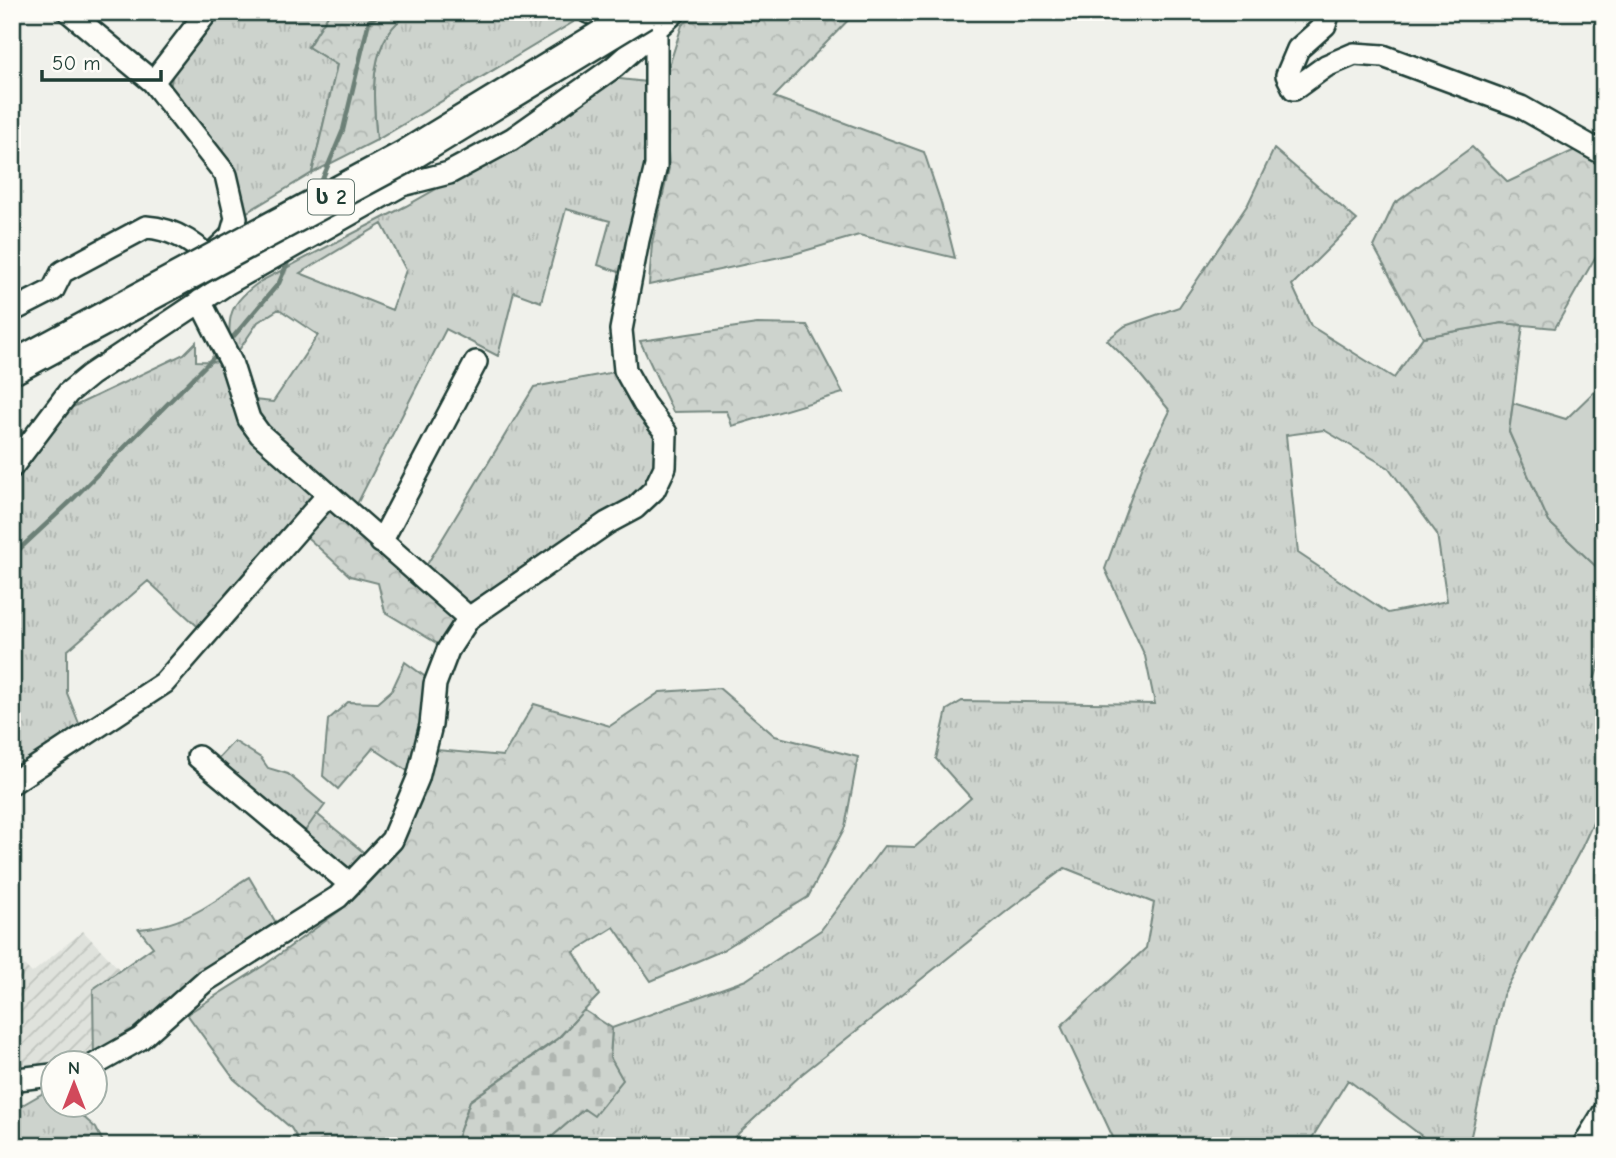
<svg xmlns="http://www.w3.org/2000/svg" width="1616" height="1158" viewBox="0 0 1616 1158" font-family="'Comic Neue','Noto Sans Georgian',sans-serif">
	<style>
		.industrial { fill: url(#industrial-furrows) }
		.grass { fill: url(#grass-tufts); stroke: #768880; stroke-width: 2; fill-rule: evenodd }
		.forest { fill: url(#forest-crowns); stroke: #768880; stroke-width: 2 }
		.cemetery { fill: url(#cemetery-stones); stroke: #768880; stroke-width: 2 }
		.garden { fill: #cdd3cd; stroke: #768880; stroke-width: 2 }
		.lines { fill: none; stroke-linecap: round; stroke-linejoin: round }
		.stream { stroke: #6c8077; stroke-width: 4.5 }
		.minor-casing { stroke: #1f3d34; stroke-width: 26 }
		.minor { stroke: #fdfcf7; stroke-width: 21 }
		.highway-bridge-casing { stroke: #1f3d34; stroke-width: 37; stroke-linecap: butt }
		.highway-bridge { stroke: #fdfcf7; stroke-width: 32 }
		.labels { text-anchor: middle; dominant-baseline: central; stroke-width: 5; stroke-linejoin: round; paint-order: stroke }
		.shield { fill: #fdfcf7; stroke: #62766e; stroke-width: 2 }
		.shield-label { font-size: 21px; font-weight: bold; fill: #1f3d34 }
	</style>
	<defs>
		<pattern id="industrial-furrows" width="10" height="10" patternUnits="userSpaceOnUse" patternTransform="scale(1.75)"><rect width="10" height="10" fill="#dfe2dc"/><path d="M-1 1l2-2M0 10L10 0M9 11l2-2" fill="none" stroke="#bfc3bd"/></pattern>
		<pattern id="grass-tufts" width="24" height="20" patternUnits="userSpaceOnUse" patternTransform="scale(1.75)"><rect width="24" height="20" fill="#cdd3cd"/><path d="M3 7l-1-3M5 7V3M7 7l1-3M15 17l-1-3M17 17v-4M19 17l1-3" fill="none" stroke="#b0b6b1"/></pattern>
		<pattern id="forest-crowns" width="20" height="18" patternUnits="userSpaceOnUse" patternTransform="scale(1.75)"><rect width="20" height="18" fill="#cdd3cd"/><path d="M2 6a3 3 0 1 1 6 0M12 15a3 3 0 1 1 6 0" fill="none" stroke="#b0b6b1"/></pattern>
		<pattern id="cemetery-stones" width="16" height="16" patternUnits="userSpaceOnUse" patternTransform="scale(1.75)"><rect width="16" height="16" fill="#cdd3cd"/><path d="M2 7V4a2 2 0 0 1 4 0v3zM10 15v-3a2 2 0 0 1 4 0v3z" fill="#b0b6b1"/></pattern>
	</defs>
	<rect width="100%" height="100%" fill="#f0f1eb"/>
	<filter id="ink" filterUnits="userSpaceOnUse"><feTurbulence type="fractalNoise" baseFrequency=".0143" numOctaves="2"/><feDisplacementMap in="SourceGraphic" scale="14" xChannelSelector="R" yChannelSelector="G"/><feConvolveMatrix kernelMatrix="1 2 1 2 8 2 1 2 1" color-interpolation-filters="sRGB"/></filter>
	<g filter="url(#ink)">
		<!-- industrial -->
		<path class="industrial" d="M 83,931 L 121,971 L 93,989 L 94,1063 L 52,1064 L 52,1075 L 12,1073 L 12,953 L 32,973 Z"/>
		<!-- grass -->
		<path class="grass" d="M 220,12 L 330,12 L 308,47 L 337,65 L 312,173 L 244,214 L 169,97 L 173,68 Z
			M 411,12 L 590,12 L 377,140 C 372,96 367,37 411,12 Z
			M 611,78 L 655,83 L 656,166 L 631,276 L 598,265 L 610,221 L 566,209 L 541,302 L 514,292 L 498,356 L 446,329 L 351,516 L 328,495 L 206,634 L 148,581 L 67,651 L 67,693 L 84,736 L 12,783 L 12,436 L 184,354 L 196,342 L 196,361 L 231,362 C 229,320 223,307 261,281 L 406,206 L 512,146 ZM 382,224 L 406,270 L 392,310 L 300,273 ZM 279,309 L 318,335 L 273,402 L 244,399 L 231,362 L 258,322 Z
			M 1274,149 L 1357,220 L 1292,285 L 1311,326 L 1394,378 L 1423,337 L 1502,323 L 1523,325 L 1509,432 L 1549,522 L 1604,574 L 1604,646 L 1592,688 L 1604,734 L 1604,799 L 1582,847 L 1503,995 L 1470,1140 L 1479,1146 L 1435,1146 L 1348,1080 L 1307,1146 L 1117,1146 L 1061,1026 L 1146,948 L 1154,903 L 1065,868 L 1012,907 L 802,1074 L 725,1146 L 541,1146 L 584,1109 L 594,1115 L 610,1057 L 612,1028 L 746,980 L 821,930 L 884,846 L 915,847 L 971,798 L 936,759 L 947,710 L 962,701 L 1155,704 L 1145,656 L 1105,569 L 1143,465 L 1170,411 L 1133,366 L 1107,340 L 1125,326 L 1179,307 L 1248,204 ZM 1324,430 L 1389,468 L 1437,534 L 1447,601 L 1388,613 L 1298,553 L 1286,435 Z
			M 625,370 L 666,433 L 654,490 L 469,618 L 420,576 L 534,387 Z
			M 234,741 L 261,758 L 268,768 L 288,774 L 325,805 L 298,841 L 210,767 Z
			M 52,1088 L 52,1106 L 71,1106 L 96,1128 L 105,1146 L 12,1146 L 12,1111 Z"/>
		<!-- forest -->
		<path class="forest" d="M 330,12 L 411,12 C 367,37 372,96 377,140 L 312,173 L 337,65 L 308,47 Z
			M 699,12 L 856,12 L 774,97 L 924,152 L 941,203 L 955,258 L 859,235 L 794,254 L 649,285 L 652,243 L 669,168 L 664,82 L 682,25 Z
			M 1472,147 L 1508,182 L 1579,148 L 1604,164 L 1604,253 L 1596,256 L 1555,328 L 1502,323 L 1423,337 L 1374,247 L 1394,204 Z
			M 757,324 L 807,325 L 843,393 L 732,426 L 727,411 L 673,412 L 640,341 Z
			M 328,495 L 469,618 L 448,650 L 385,612 L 378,583 L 350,576 L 298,529 Z
			M 405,662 L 435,684 L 418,778 L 373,748 L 338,789 L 323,776 L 328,720 L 348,702 L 377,703 L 392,690 Z
			M 719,688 L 775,736 L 858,757 L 845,827 L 808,897 L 721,951 L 651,981 L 614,927 L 574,952 L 599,995 L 558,1038 L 470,1101 L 458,1136 L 441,1146 L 302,1146 L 291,1128 L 234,1079 L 187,1014 L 266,964 L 342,909 L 358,894 L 400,849 L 424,777 L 437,750 L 503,756 L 534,704 L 610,726 L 660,692 Z
			M 317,814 L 373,860 L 350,884 L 298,841 Z
			M 249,877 L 282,933 L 94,1063 L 93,989 L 153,947 L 139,929 C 167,927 189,918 212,903 C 226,895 234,885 249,877 Z"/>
		<!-- cemetery -->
		<path class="cemetery" d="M 584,1010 L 612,1028 L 610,1057 L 623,1080 L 594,1116 L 584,1109 L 541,1146 L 461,1146 L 458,1136 L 470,1101 L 558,1039 Z"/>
		<!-- garden -->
		<path class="garden" d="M 1604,382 L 1604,574 L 1549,522 L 1509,432 L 1513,403 L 1566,419 Z"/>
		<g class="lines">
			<!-- stream -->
			<path class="stream" d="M 319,187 L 343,130 L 369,21 L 383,12
				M 233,337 L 279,283 L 290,257
				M 12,556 L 71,501 L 214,357"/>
			<defs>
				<path id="minor" d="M 69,12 L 153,82 L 226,175 L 236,218 L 231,236 L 213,253
					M 588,12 L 634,23
					M 1329,12 L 1325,25 L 1298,49 L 1287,75 L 1294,89 L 1326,66 L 1354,54 L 1383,56 L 1521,107 L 1604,154
					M 153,82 L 207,12
					M 200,301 L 231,362 L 249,419 L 260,434 L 469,618
					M 12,311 L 53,290 L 62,272 L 146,227 C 176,229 201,246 219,270
					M 12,467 L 68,393 L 90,375 L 228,283 L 402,185 L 449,173 L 512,139 L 614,67 L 656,29
					M 381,542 L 476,362
					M 198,757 L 350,884
					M 12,783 L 164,683 L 328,495
					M 94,1065 L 140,1039 L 205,981 L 338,897 L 392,840 L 418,778 L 431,725 L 435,684 L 448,650 L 469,618 L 607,523 L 635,508 L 654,490 L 665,467 L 666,433 L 644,404 L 625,370 L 621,330 L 638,240 L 656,166 L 656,29 L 675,12
					M 12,1083 L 18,1079 L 52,1075
					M 1583,1146 L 1604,1112"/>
			</defs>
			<!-- minor casing -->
			<use href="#minor" class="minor-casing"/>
			<!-- minor -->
			<use href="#minor" class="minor"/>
			<defs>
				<path id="highway-bridge" d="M 12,368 L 405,157 L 643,12"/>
			</defs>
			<!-- highway-bridge casing -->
			<use href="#highway-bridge" class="highway-bridge-casing"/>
			<!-- highway-bridge -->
			<use href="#highway-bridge" class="highway-bridge"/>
		</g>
	</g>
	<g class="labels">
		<!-- shield labels -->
		<rect class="shield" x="308" y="179.5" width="46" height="35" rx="5"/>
		<g class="shield-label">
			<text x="331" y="197">ს 2</text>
		</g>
	</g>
	<!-- margin -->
	<rect width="1616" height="1158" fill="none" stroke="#fdfcf7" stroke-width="42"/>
	<rect x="21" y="21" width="1574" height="1116" fill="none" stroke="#1f3d34" stroke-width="2.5" filter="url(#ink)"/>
	<!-- north arrow -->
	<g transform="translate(74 1084)"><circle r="33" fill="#fdfcf7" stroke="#a4b0a9" stroke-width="2"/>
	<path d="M0-5L12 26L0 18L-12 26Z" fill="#d1495b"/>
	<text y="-10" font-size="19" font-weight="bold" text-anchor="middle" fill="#1f3d34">N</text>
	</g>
	<!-- scale -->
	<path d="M42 70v10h119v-10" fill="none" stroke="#1f3d34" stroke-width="3.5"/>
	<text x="52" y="70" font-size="21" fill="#1f3d34" stroke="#fdfcf7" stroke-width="5" paint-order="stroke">50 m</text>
</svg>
